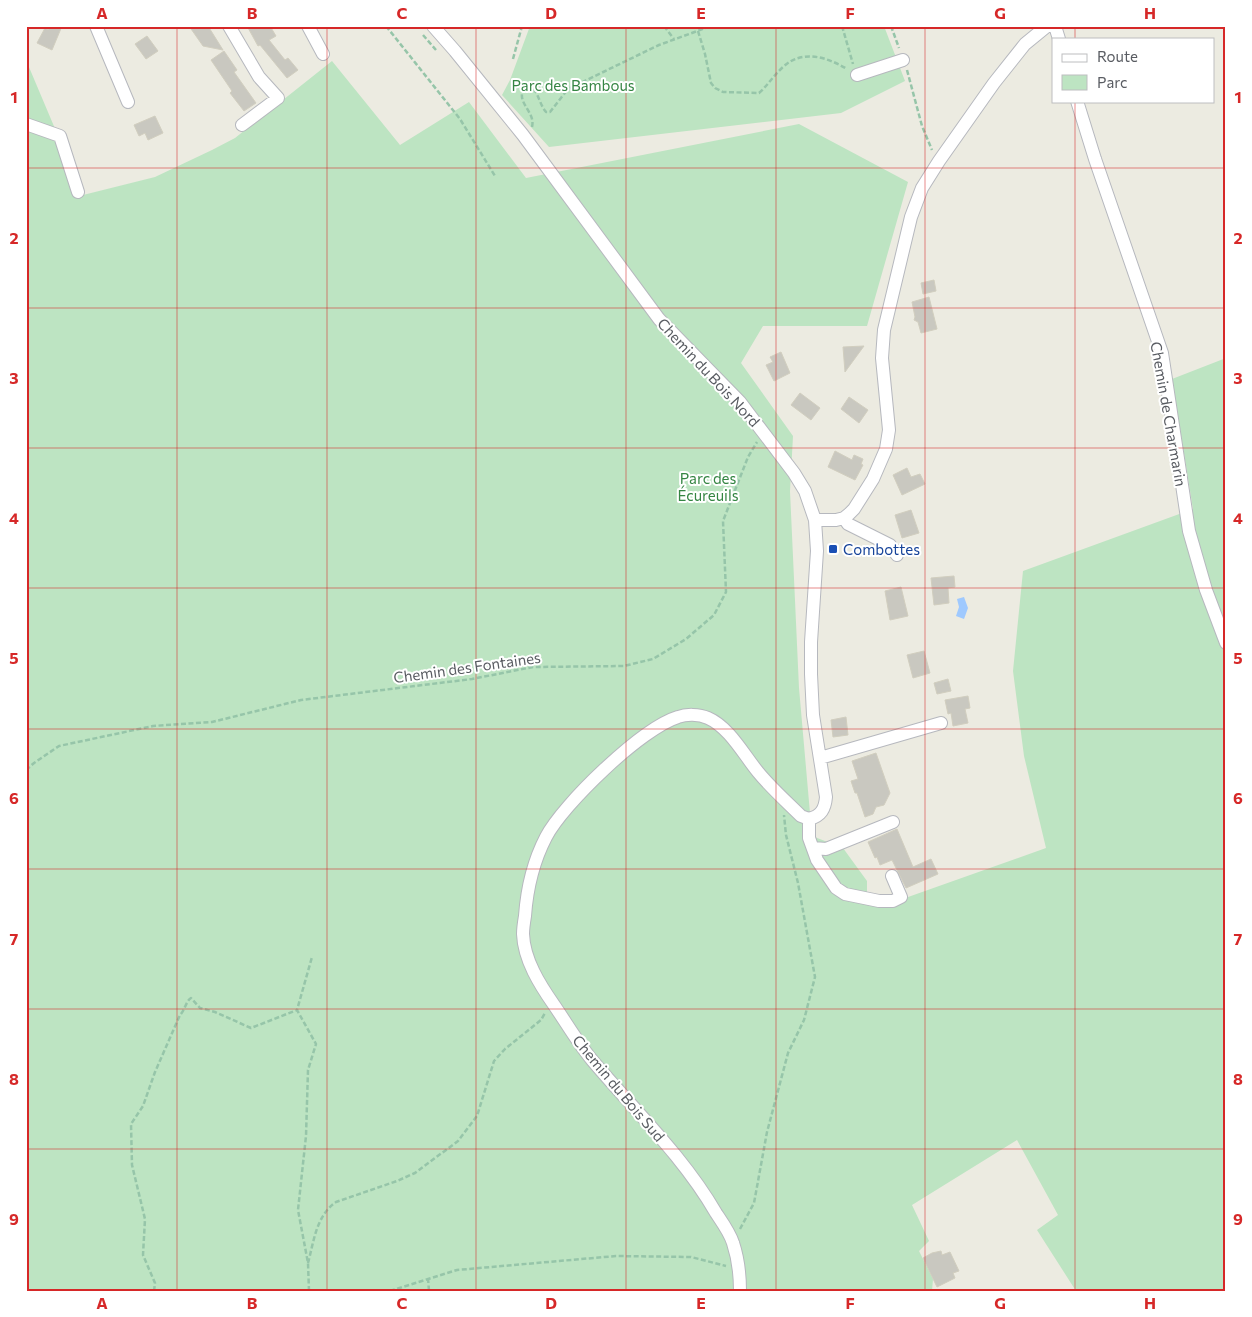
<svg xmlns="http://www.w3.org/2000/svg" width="1252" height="1317" viewBox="0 0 1252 1317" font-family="Commissioner,sans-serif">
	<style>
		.green { fill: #bde4c2 }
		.water { fill: #9fc9fe }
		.building { fill: #c9c8c0; stroke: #d1cebf }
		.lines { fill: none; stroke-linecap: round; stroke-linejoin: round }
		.minor-casing { stroke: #b6b8be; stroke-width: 14 }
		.path { stroke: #96c5a9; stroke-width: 2.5; stroke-dasharray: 5 2.5; stroke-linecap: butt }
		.minor { stroke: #fff; stroke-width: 12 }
		.grid { fill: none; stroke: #d62828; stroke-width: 1; stroke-opacity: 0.55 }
		.transit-dot { fill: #1a4fb4; stroke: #fff; stroke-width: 2 }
		.labels { text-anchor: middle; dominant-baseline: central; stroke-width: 4; stroke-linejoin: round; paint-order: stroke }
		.park-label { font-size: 15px; fill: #358543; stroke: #fff }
		.street-label { font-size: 15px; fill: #595c62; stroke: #fff }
		.transit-label { font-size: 15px; fill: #164399; stroke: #fff; text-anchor: start }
		.neatline { fill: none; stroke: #d62828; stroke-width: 2 }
		.grid-label { font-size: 16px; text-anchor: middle; font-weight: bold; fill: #d62828 }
	</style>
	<rect width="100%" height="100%" fill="#ecebe1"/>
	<!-- green -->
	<path class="green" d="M 530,26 L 884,26 L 905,81 L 841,113 L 549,147 L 502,95 L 510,80 Z
		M 26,60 L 83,195 L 155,177 L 212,150 L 235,138 L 332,61 L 400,145 L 469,102 L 526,178 L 799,124 L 908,182 L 867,326 L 763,326 L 741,363 L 793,436 L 790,491 L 799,688 L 812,836 L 843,848 L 867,881 L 867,901 L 894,902 L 1046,848 L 1024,756 L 1013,671 L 1023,571 L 1193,509 L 1172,379 L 1226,358 L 1226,1291 L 1076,1291 L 1037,1230 L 1058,1215 L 1017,1140 L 912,1205 L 929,1241 L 919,1251 L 933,1279 L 932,1291 L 26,1291 Z"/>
	<!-- water -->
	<path class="water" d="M 964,597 L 968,608 L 964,619 L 956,616 L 959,607 L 957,599 Z"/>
	<!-- building -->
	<path class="building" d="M 50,26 L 62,26 L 52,50 L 37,43 L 45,28 L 48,30 Z
		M 189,26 L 208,26 L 223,50 L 203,46 Z
		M 247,26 L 270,26 L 276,36 L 269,40 L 285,60 L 288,58 L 298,70 L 287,78 L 260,45 L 258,46 Z
		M 147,36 L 158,51 L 146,59 L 135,44 Z
		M 224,51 L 237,70 L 234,72 L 256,103 L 244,111 L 230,93 L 232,91 L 211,60 Z
		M 155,116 L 163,133 L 148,140 L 145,133 L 139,136 L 134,125 Z
		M 934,280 L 936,291 L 923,294 L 921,283 Z
		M 929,297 L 937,329 L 921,333 L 918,322 L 914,320 L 915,317 L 912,302 Z
		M 864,346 L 845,372 L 843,347 Z
		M 781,352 L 790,373 L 774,381 L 766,365 L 773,362 L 770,357 Z
		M 800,393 L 820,408 L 811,420 L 791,405 Z
		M 849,397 L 868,410 L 859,423 L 841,409 Z
		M 835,451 L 852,460 L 854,455 L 863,459 L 861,464 L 863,465 L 855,480 L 828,467 Z
		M 907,468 L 911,477 L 920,474 L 925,484 L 902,495 L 893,475 Z
		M 911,510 L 919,533 L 902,538 L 895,515 Z
		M 954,576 L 955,587 L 948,588 L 949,603 L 934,605 L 931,578 Z
		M 901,587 L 908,616 L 890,620 L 885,591 Z
		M 924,651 L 930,673 L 913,678 L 907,655 Z
		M 948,679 L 951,691 L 937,694 L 934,683 Z
		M 968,696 L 970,708 L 965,709 L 968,723 L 953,726 L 951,713 L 948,714 L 945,700 Z
		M 846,717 L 848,735 L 833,737 L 831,720 Z
		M 876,753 L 890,793 L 884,805 L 876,807 L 873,814 L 865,817 L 857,793 L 855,793 L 851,781 L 858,779 L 852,761 Z
		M 897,829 L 913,867 L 931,859 L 938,874 L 906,888 L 892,860 L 880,865 L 877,857 L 875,858 L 868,842 Z
		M 941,1251 L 942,1255 L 950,1252 L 959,1271 L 953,1273 L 955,1278 L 937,1287 L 923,1258 L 932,1253 Z"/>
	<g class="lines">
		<defs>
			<path id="minor" d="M 96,26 L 128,102
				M 229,26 L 259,77 L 278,98 L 242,125
				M 308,26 L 323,54
				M 433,26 L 455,51 L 523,135 L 659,319 L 740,402 L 794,473 L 805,491 L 815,520 L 817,551 L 811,642 L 811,674 L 813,715 L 826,797 C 825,809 821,816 809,819 L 801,816 C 787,802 771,788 758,772 C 744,755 729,727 708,718 C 699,714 686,714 678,717 C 642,728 563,804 546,837 C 533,862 527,888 525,916 C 524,922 523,928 523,934 C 524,960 540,985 554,1005 C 567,1024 578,1043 592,1060 C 634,1110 683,1156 716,1213 C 722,1222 730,1233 733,1243 C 738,1258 740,1275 740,1291
				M 1055,26 L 1059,39
				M 857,75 L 903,60
				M 1077,101 L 1095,159 L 1162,353 L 1189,531 L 1206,590 L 1226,643
				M 26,124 L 60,136 L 78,192
				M 844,518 L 848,524 L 890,545 L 897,555
				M 815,520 L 836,520 L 844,518 L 849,514 L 854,509 L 873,479 L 886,449 L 889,430 L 882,358 L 884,330 L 911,217 L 922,188 L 939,161 L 994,83 L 1025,44 L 1047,26
				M 820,758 L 941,723
				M 809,819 L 809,838 L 817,860 L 836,888 L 845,894 L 879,901 L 893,901 L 901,897 L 892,876
				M 813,848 L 826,849 L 893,822"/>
		</defs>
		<!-- minor casing -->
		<use href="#minor" class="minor-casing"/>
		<!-- path -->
		<path class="path" d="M 386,26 L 460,119 L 495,176
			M 664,26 L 674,39
			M 842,26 L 853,64
			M 891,26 L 899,48
			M 698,31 L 705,54 L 711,83 L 715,88 L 723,92 L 759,93 C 768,85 774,75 783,67 C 802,49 827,57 847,69
			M 423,35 L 436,50
			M 513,59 L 522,26
			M 907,70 L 922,126 L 932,150
			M 532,127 C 536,111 514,102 525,87 L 530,86 C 539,92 539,104 546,112 L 550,112 L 568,89 L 659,45 L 711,26
			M 26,770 L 34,763 L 59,746 L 153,726 L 212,722 L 301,700 L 472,679 L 533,667 L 624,666 L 653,659 L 686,639 L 714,615 L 726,592 L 723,521 L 748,457 L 757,442
			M 740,1229 L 754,1203 L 767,1132 L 788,1053 L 804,1020 L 815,977 L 798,883 L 786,835 L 784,815
			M 308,1263 C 314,1241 316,1216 336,1202 L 397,1181 L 415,1173 L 458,1141 L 477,1116 L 494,1061 L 505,1049 L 541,1020 L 545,1013
			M 428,1278 L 429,1291
			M 154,1291 L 155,1283 L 143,1255 L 145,1219 L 132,1165 L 131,1124 L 143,1106 L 155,1072 L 180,1015 C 185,1010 186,1001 191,998 L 200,1008 L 215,1012 L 251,1028 L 297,1010
			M 309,1291 L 308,1263 L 298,1210 L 306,1136 L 308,1070 L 316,1044 L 297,1010 L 312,957
			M 390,1291 L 457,1270 L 616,1256 L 691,1257 L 726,1266"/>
		<!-- minor -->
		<use href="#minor" class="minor"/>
	</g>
	<!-- grid -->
	<path class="grid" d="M 177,26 L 177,1291M 327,26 L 327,1291M 476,26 L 476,1291M 626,26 L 626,1291M 776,26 L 776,1291M 925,26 L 925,1291M 1075,26 L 1075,39M 1075,101 L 1075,1291M 26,168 L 1226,168M 26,308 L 1226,308M 26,448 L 1226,448M 26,588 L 1226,588M 26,729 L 1226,729M 26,869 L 1226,869M 26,1009 L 1226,1009M 26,1149 L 1226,1149"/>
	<!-- markers -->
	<rect class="transit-dot" x="828" y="544" width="10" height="10" rx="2.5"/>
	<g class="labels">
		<!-- park labels -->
		<g class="park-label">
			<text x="573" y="85">Parc des Bambous</text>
			<text x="708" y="478">Parc des<tspan x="708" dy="17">Écureuils</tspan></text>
		</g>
		<!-- street labels -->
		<g class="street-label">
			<text transform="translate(709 372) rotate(47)">Chemin du Bois Nord</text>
			<text transform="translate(1169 414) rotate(80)">Chemin de Charmarin</text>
			<text transform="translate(467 667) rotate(-8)">Chemin des Fontaines</text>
			<text transform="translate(619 1088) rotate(50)">Chemin du Bois Sud</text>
		</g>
		<!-- transit labels -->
		<g class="transit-label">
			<text x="843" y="549">Combottes</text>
		</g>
	</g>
	<!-- border -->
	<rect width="1252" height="1317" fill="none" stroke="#ffffff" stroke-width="55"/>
	<!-- legend -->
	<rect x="1052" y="38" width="162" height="65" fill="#ffffff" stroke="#bdbec0"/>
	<rect x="1062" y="54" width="25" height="8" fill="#ffffff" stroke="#bdbec0"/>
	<text x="1097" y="62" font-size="15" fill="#595c62">Route</text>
	<rect x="1062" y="75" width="25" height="15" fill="#bde4c2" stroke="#bdbec0"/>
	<text x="1097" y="88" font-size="15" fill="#595c62">Parc</text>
	<rect x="28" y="28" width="1196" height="1262" class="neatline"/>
	<g class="grid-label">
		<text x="102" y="19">A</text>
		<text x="252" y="19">B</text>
		<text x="402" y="19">C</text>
		<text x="551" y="19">D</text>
		<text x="701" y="19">E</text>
		<text x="850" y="19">F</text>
		<text x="1000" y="19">G</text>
		<text x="1150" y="19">H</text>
		<text x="14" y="103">1</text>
		<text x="1238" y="103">1</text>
		<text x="14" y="244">2</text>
		<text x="1238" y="244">2</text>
		<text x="14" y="384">3</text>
		<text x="1238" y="384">3</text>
		<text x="14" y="524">4</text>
		<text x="1238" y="524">4</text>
		<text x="14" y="664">5</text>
		<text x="1238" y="664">5</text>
		<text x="14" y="804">6</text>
		<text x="1238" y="804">6</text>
		<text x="14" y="945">7</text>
		<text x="1238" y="945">7</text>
		<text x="14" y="1085">8</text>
		<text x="1238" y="1085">8</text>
		<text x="14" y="1225">9</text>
		<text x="1238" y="1225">9</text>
		<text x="102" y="1309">A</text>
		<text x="252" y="1309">B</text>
		<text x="402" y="1309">C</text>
		<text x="551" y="1309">D</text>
		<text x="701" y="1309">E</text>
		<text x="850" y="1309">F</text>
		<text x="1000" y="1309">G</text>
		<text x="1150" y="1309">H</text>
	</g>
</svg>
